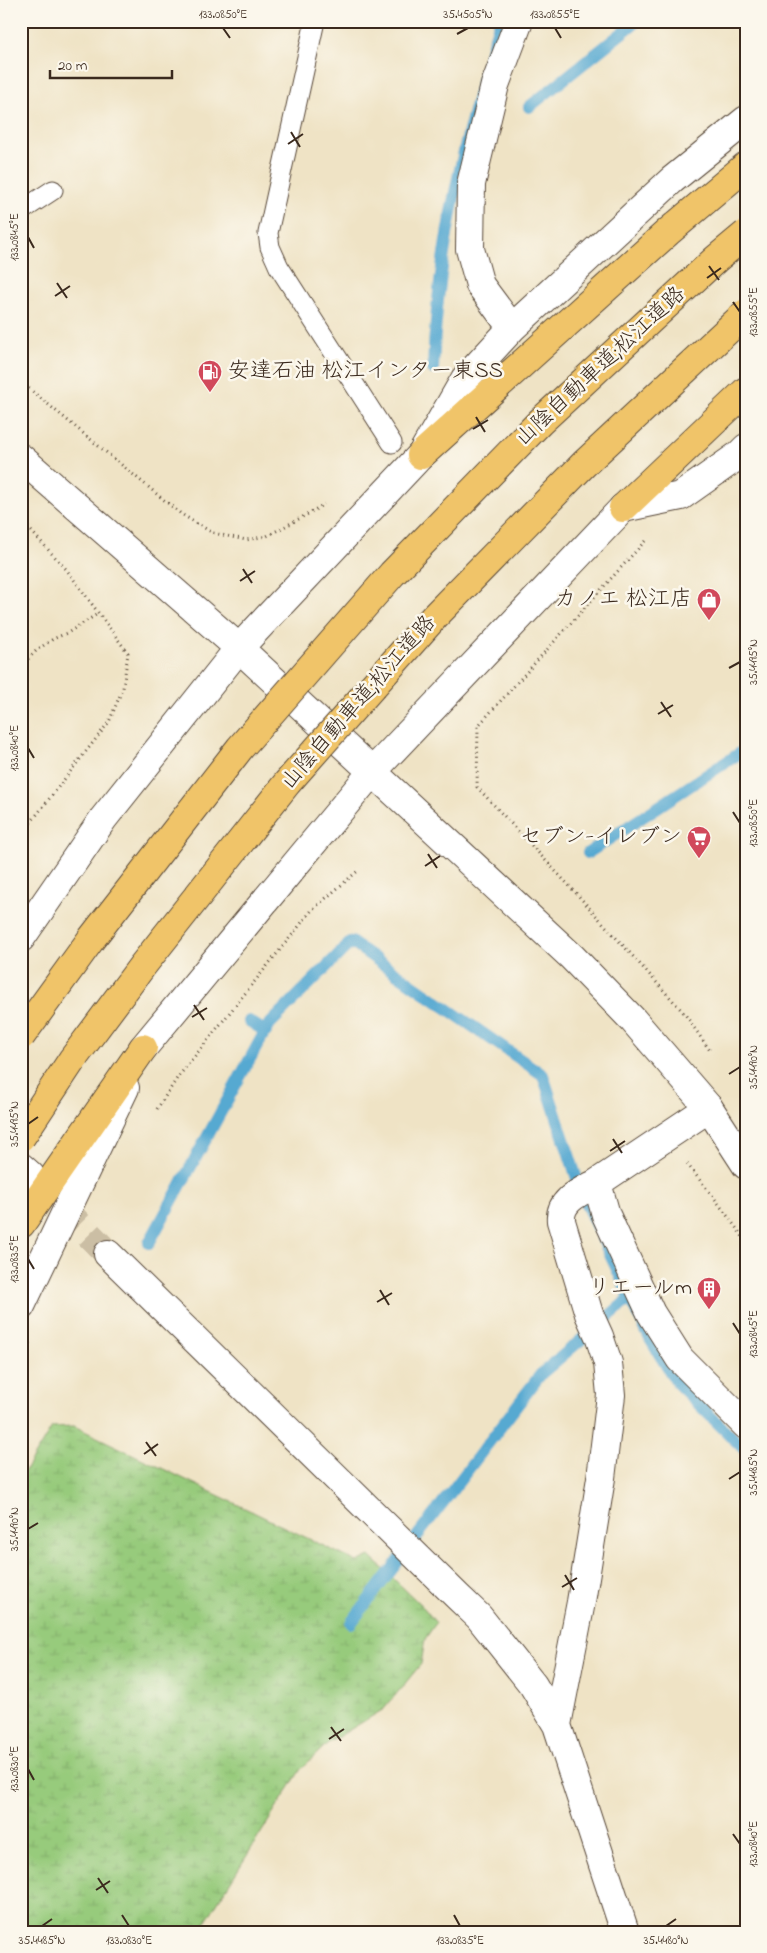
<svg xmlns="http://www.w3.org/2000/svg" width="767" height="1953" viewBox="0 0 767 1953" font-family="'Indie Flower','Klee One',sans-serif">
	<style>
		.wetland { fill: url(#wetland-marsh); stroke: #697a4d }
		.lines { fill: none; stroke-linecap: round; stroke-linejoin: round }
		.stream { stroke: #56a9d1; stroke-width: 12 }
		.minor-tunnel { stroke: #cbbea4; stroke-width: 28; stroke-dasharray: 28 14; stroke-linecap: butt }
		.service-casing { stroke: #564637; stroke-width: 21 }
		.minor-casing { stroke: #564637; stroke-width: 30 }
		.tertiary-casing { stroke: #564637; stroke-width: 30 }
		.motorway-casing { stroke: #564637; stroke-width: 30 }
		.path { stroke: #564637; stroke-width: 3; stroke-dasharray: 1 4; stroke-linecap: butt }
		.service { stroke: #fff; stroke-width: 19 }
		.minor { stroke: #fff; stroke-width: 28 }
		.tertiary { stroke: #fff; stroke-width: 28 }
		.motorway { stroke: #f0c469; stroke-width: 28 }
		.motorway-bridge-casing { stroke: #564637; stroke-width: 30; stroke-linecap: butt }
		.motorway-bridge { stroke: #f0c469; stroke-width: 28 }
		.ticks { fill: none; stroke: #3b2a1e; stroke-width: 2 }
		.labels { text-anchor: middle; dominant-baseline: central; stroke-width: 5; stroke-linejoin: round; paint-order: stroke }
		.street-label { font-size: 22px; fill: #3b2a1e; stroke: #fbf7ec }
		.poi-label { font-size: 22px; fill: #3b2a1e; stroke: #fbf7ec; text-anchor: end }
		.neatline { fill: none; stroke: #3b2a1e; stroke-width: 2 }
		.ticks-label { font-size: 12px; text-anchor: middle; fill: #3b2a1e }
	</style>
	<defs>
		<pattern id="wetland-marsh" width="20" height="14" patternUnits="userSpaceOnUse" patternTransform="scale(1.25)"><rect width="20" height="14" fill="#97cb7c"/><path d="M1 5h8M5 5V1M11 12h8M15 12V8" fill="none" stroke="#83ae6b"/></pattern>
	</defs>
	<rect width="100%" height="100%" fill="#fbf7ec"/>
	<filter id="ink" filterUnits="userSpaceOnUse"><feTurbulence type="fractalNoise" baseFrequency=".02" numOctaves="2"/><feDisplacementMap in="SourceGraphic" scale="10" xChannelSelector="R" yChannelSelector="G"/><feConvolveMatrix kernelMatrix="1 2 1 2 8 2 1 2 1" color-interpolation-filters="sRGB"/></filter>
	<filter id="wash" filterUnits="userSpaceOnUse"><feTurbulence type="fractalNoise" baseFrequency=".0096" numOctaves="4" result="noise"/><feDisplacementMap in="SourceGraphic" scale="20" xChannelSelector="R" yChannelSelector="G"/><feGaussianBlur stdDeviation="1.12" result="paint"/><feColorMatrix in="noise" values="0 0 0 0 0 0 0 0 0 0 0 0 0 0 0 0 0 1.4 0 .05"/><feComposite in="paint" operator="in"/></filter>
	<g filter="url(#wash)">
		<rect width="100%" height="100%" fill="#efe3c5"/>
		<!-- wetland -->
		<path class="wetland" d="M 74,1426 L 357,1562 L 370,1556 L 424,1608 L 436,1623 L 425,1639 L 421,1664 L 384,1709 L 328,1743 L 301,1769 L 199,1932 L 21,1932 L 21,1477 L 52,1427 Z"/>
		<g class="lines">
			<!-- stream -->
			<path class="stream" d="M 529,107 L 637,21
				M 433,369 C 437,250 465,134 500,21
				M 588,853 L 746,749
				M 249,1021 L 266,1032
				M 149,1243 L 268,1026 L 351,942 L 543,1075 L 584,1200 L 650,1339 L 677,1383 L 746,1451
				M 351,1623 L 541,1374 L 629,1299"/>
		</g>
	</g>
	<g filter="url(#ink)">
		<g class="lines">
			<!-- minor-tunnel -->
			<path class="minor-tunnel" d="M 30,1175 L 108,1254"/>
			<defs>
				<path id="service" d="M 315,21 L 268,233 L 270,247 L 279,267 L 392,443
					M 21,211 L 53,190"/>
				<path id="minor" d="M 512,328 L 480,285 L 470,249 L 471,184 L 495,85 L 519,21
					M 424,450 L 465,379 L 512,328 L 672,180 L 746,120
					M 623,508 L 681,496 L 739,455 L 746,448
					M 709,1108 L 597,1183 L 606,1215 L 651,1313 L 680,1359 L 746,1425
					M 21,1167 L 30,1175
					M 108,1254 L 457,1596 L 479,1617 L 533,1685 L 557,1725 L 625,1932
					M 21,1306 L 125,1088
					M 557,1725 L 581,1602 L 601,1478 L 611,1395 L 608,1363 L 599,1336 L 589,1314 L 561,1221 C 559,1200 580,1192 597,1183"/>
				<path id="tertiary" d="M 21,458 L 239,648 L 572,957 L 633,1020 L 709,1108 L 746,1165
					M 21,938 L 103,819 L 239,648 L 421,455
					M 143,1048 L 372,772 L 623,508"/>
				<path id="motorway" d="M 421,455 L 668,232 L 746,166
					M 623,508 L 746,391
					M 21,1224 L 143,1048"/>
			</defs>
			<!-- service casing -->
			<use href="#service" class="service-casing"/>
			<!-- minor casing -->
			<use href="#minor" class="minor-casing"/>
			<!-- tertiary casing -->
			<use href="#tertiary" class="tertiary-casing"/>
			<!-- motorway casing -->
			<use href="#motorway" class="motorway-casing"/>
			<!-- path -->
			<path class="path" d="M 21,382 L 181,514 L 213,533 L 246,540 L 267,536 L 308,514 L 324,504
				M 21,520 L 66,569 L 128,653 L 123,688 L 109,722 L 21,835
				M 645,541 L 478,726 L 477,787 L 575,892 L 684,1013 L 711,1052
				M 21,666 L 37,650 L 53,639 L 69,632 L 99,613
				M 157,1109 L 178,1077 L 312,910 L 359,870
				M 687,1164 L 715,1199 L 746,1241
				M 21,1356 L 31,1340"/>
			<!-- service -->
			<use href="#service" class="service"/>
			<!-- minor -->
			<use href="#minor" class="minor"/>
			<!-- tertiary -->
			<use href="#tertiary" class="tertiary"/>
			<!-- motorway -->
			<use href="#motorway" class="motorway"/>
			<defs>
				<path id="motorway-bridge" d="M 21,1036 L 92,938 L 240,748 L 392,574 L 540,422 L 716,259 L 746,234
					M 21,1137 L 72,1060 L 143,965 L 287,783 L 435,616 L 584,464 L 746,313"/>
			</defs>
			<!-- motorway-bridge casing -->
			<use href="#motorway-bridge" class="motorway-bridge-casing"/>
			<!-- motorway-bridge -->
			<use href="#motorway-bridge" class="motorway-bridge"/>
		</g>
	</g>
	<!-- ticks -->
	<path class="ticks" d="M 223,28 L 230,38M 555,28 L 561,38M 457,34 L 468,28M 291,132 L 300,147M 288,144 L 303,134M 28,237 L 34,248M 709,266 L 719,280M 707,278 L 721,268M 57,283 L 67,298M 55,296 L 70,286M 733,302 L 740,312M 476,417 L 485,432M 473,429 L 488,420M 243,569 L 252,583M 240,581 L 255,571M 729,668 L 740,662M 661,702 L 671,717M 658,714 L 673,705M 28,748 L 34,758M 733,812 L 740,823M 428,854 L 437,868M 425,866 L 440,856M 194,1005 L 204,1020M 192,1017 L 207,1008M 729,1074 L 740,1067M 28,1124 L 38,1117M 613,1139 L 622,1153M 610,1151 L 625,1141M 28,1259 L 34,1269M 380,1290 L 389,1305M 377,1302 L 392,1293M 733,1323 L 740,1334M 146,1442 L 156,1456M 144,1454 L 158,1444M 729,1479 L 740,1472M 28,1529 L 38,1523M 565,1575 L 574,1590M 562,1587 L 577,1578M 331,1727 L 341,1741M 329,1739 L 344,1729M 28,1769 L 34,1780M 733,1834 L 740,1844M 98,1878 L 108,1893M 96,1890 L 110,1881M 122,1915 L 129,1926M 454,1915 L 460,1926M 42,1926 L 52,1919M 666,1926 L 676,1919"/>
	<!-- icons -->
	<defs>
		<symbol id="fuel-pin" viewBox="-11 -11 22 30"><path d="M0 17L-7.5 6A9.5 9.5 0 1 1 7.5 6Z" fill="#d1495b" stroke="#fbf7ec"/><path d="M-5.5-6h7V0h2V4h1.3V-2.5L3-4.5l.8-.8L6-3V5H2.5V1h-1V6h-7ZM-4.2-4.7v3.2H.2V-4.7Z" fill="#fff"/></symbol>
		<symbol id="shop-pin" viewBox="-11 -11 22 30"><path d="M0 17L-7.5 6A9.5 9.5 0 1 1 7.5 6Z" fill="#d1495b" stroke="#fbf7ec"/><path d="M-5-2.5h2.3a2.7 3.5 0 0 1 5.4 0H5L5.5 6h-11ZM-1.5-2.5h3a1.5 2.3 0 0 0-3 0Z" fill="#fff"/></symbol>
		<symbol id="supermarket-pin" viewBox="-11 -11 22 30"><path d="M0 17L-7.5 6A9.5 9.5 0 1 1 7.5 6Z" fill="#d1495b" stroke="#fbf7ec"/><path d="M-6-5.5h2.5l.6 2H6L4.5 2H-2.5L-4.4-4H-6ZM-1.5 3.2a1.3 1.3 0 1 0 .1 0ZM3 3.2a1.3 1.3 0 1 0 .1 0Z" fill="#fff"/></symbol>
		<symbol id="building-pin" viewBox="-11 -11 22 30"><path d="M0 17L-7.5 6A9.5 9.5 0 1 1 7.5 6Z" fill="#d1495b" stroke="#fbf7ec"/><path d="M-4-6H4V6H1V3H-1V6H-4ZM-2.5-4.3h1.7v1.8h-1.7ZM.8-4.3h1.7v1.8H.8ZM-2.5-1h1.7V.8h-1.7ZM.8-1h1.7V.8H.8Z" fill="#fff"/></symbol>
	</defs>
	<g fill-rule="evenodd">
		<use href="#fuel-pin" x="196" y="358" width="28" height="38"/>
		<use href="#shop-pin" x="695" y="586" width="28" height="38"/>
		<use href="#supermarket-pin" x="685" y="824" width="28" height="38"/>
		<use href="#building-pin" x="695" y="1275" width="28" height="38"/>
	</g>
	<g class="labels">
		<!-- street labels -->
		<g class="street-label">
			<text transform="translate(601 367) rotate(-43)">山陰自動車道;松江道路</text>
			<text transform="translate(359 703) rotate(-49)">山陰自動車道;松江道路</text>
		</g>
		<!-- poi labels -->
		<g class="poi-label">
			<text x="228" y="372" text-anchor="start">安達石油 松江インター東SS</text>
			<text x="692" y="600">カノエ 松江店</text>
			<text x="682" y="838">セブン-イレブン</text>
			<text x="692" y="1289">リエールm</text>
		</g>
	</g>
	<!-- margin -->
	<rect width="767" height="1953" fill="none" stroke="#fbf7ec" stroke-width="55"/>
	<!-- scale -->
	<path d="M50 70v8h122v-8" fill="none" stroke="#3b2a1e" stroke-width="2.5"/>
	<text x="58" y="70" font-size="15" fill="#3b2a1e" stroke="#fbf7ec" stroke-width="4" paint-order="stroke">20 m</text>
	<rect x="28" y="28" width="712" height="1898" class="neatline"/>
	<g class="ticks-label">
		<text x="223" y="18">133.0850°E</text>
		<text x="468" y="18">35.4505°N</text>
		<text x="555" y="18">133.0855°E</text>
		<text transform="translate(14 237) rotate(-90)" y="4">133.0845°E</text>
		<text transform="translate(753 312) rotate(-90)" y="4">133.0855°E</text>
		<text transform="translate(753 662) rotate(-90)" y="4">35.4495°N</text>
		<text transform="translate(14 748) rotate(-90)" y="4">133.0840°E</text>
		<text transform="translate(753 823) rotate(-90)" y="4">133.0850°E</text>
		<text transform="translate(753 1067) rotate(-90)" y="4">35.4490°N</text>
		<text transform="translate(14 1124) rotate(-90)" y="4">35.4495°N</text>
		<text transform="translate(14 1259) rotate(-90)" y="4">133.0835°E</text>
		<text transform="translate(753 1334) rotate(-90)" y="4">133.0845°E</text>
		<text transform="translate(753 1472) rotate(-90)" y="4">35.4485°N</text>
		<text transform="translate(14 1529) rotate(-90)" y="4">35.4490°N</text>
		<text transform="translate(14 1769) rotate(-90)" y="4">133.0830°E</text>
		<text transform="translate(753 1844) rotate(-90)" y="4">133.0840°E</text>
		<text x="42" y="1944">35.4485°N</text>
		<text x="129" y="1944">133.0830°E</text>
		<text x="460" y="1944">133.0835°E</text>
		<text x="666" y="1944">35.4480°N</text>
	</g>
</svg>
